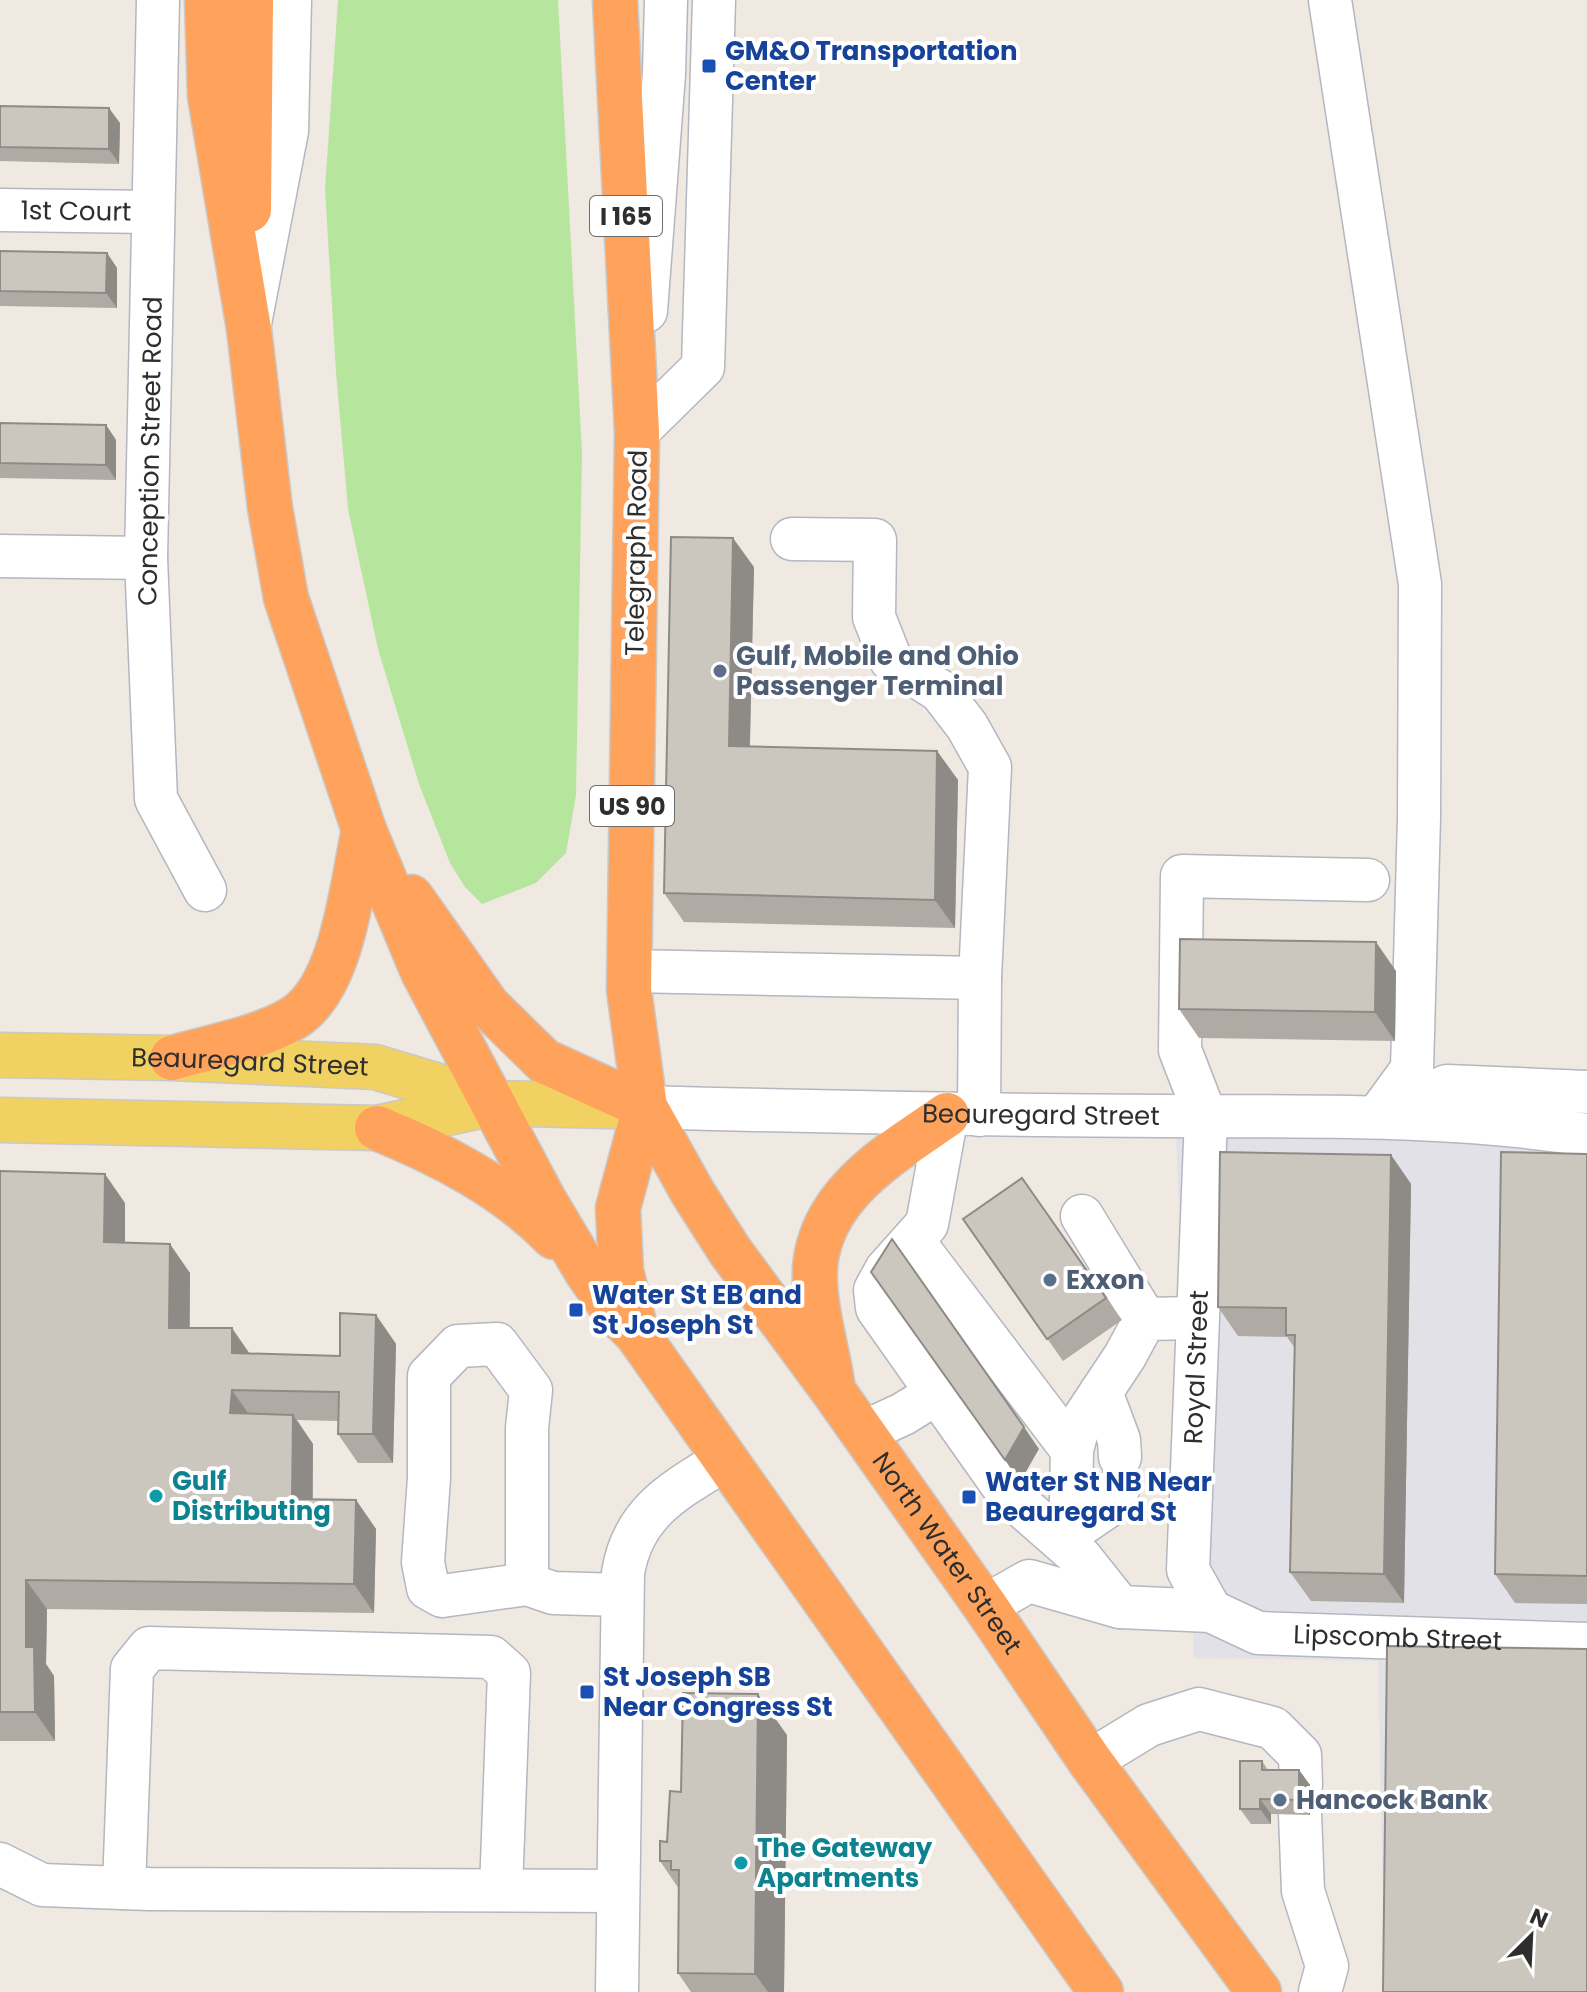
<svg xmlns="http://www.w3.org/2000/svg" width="1587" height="1992" viewBox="0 0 1587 1992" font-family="Poppins,sans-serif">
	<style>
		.industrial { fill: #e3e1e8 }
		.green { fill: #b6e59e }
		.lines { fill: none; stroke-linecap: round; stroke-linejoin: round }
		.minor-casing { stroke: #b4b7c1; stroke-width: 45 }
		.major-casing { stroke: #c9c9c9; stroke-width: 47 }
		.highway-casing { stroke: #c9c9c9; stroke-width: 47 }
		.minor { stroke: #fff; stroke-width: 42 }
		.major { stroke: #f2d163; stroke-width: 44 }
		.highway { stroke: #ffa35c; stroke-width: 44 }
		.wall { fill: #afaba4 }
		.shaded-wall { fill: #8e8b86 }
		.building { fill: #cbc7bf; stroke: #8e8b86; stroke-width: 2 }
		.transit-dot { fill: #1a4fb4; stroke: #fff; stroke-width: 3 }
		.service-dot { fill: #5c6f8a; stroke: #fff; stroke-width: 3 }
		.culture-dot { fill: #0f9aa8; stroke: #fff; stroke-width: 3 }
		.labels { text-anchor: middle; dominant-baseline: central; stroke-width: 8; stroke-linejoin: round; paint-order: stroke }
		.shield { fill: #fff; stroke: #6d6d6d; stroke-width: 2 }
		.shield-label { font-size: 24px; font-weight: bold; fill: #2e2e2e }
		.transit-label { font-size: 26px; font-weight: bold; fill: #164399; stroke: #fff; text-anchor: start }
		.street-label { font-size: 26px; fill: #2e2e2e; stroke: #fff }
		.service-label { font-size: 26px; font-weight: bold; fill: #4e5e75; stroke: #fff; text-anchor: start }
		.culture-label { font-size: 26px; font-weight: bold; fill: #0d838f; stroke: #fff; text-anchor: start }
	</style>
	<rect width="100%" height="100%" fill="#efe9e1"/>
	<!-- industrial -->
	<path class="industrial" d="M 1175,1099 L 1587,1106 L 1587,1992 L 1385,1992 L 1378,1661 L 1194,1658 Z"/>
	<!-- green -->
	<path class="green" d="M 338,0 L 558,0 L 582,453 L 576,795 L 566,853 L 536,883 L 482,904 L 465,887 L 450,863 L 419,784 L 378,649 L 348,509 L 336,372 L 325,189 Z"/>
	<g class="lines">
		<defs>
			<g id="minor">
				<path d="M 158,0 L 146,558 L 156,799 L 205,890"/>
				<path d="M 1330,0 L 1420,584 L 1419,818 L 1412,1069 L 1377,1117"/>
				<path id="s1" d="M 0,210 L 153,212"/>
				<path d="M 646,311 L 664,74 L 666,0"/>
				<path d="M 250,323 L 287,131 L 290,0"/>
				<path d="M 637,432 L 703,367 L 714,0"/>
				<path d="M 792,539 L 875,540 L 874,617 L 891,660 L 940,691 L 967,726 L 990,767 L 980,978 L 979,1115"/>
				<path d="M 0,556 L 146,558"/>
				<path d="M 629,971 L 980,978"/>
				<path id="s2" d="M 645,1107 C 818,1112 991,1115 1165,1116 C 1305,1117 1448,1113 1587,1135"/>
				<path d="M 947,1115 L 927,1224 L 886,1270 L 875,1290 L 877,1308 L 1009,1495 L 1081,1558 L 1120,1607"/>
				<path d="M 1383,1115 L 1447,1086 L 1587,1092"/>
				<path d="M 1082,1216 L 1145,1319"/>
				<path d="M 913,1241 L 1072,1450"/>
				<path d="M 1101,1392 L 1119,1440 L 1120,1457"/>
				<path d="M 862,1433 L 903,1414 L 937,1393"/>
				<path d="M 1070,1532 L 1114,1502 L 1119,1486"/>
				<path d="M 1070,1548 L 1072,1450 L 1078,1427 L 1125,1356 L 1145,1319 L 1197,1318"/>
				<path d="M 527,1584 L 527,1428 L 531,1390 L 497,1344 L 458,1346 L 429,1376 L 429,1478 L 423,1562 L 428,1588 L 442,1596 L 527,1584 L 553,1593 L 622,1595"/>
				<path id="s3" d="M 985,1606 L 1029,1581 L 1120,1607 L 1211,1611 L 1258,1633 L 1587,1644"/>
				<path id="s4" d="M 1211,1611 L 1188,1570 L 1206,1117 L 1180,1050 L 1182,876 L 1368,880"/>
				<path d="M 1090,1761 L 1149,1725 L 1199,1709 L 1273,1728 L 1300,1755 L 1301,1785"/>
				<path d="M 1300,1814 L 1303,1891 L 1327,1966 L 1320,1992"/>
				<path d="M 0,1864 L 42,1885 L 149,1889 L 618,1891"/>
				<path d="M 124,1888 L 132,1669 L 149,1648 L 491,1657 L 509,1673 L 501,1890"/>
				<path d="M 617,1992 L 623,1573 C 633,1511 676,1490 726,1459"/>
			</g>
			<g id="major">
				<path id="s5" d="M 0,1055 L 172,1058 L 375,1067 L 492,1102"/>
				<path d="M 0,1120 L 377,1128 L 494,1103 L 645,1107"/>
			</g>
			<g id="highway">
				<path d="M 207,0 L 210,96 L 249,329 L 270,508 L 286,598 L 364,830 L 423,972 L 544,1200 L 587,1272 L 615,1312 L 637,1334 L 1101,1992"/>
				<path id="s6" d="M 615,0 L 637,432 L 629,990 L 645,1107 L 693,1193 L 730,1251 L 834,1392 L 985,1606 L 1090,1761 L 1259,1992"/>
				<path d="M 249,210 L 251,0"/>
				<path d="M 411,897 L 488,1006 L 544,1061 L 645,1107"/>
				<path d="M 172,1058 C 210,1047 262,1038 295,1017 C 344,985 352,883 364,830"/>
				<path d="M 377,1128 C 441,1154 505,1187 554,1237"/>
				<path d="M 634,1323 L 621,1271 L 618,1208 L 645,1107"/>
				<path d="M 832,1382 C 826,1345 813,1304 815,1267 C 821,1193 892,1153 947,1115"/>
			</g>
		</defs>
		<!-- minor casing -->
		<use href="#minor" class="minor-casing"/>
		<!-- major casing -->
		<use href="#major" class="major-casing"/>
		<!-- highway casing -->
		<use href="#highway" class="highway-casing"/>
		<!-- minor -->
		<use href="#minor" class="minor"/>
		<!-- major -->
		<use href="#major" class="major"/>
		<!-- highway -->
		<use href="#highway" class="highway"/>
	</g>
	<!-- wall -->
	<path class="wall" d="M 0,106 L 120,123 L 119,164 L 0,161 Z
		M 0,251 L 107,253 L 117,268 L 117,308 L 0,306 Z
		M 0,423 L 106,425 L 116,440 L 116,480 L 0,478 Z
		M 754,567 L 750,747 L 937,751 L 958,780 L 955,928 L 684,922 L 664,893 Z
		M 1396,971 L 1395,1041 L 1199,1038 L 1179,1009 Z
		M 1587,1154 L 1587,1604 L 1515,1603 L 1495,1574 Z
		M 1391,1155 L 1411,1184 L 1404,1603 L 1311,1601 L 1290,1572 L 1294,1347 L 1287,1337 L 1238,1336 L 1218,1307 Z
		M 0,1171 L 125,1203 L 125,1243 L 190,1273 L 190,1328 L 249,1353 L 340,1356 L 376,1315 L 396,1344 L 393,1463 L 358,1463 L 338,1434 L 338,1421 L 297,1420 L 313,1444 L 313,1499 L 356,1500 L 376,1529 L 374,1613 L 47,1609 L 46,1664 L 54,1676 L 55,1741 L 0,1741 Z
		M 1022,1178 L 1122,1320 L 1063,1361 L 963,1219 Z
		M 787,1735 L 784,1992 L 691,1992 L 678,1973 L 679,1889 L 660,1861 L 667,1842 L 681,1792 Z
		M 1262,1761 L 1268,1770 L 1299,1770 L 1310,1785 L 1310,1815 L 1271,1814 L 1271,1824 L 1251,1824 L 1240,1809 Z"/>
	<!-- shaded-wall -->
	<path class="shaded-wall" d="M 109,108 L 120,123 L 119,164 L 109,149 Z
		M 107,253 L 117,268 L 117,308 L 106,293 Z
		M 106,425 L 116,440 L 116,480 L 106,465 Z
		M 733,538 L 754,567 L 749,775 L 729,746 Z
		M 937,751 L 958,780 L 955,928 L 935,900 Z
		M 1376,942 L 1396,971 L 1395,1041 L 1375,1012 Z
		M 1391,1155 L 1411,1184 L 1404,1603 L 1384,1574 Z
		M 105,1174 L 125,1203 L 125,1271 L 104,1242 Z
		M 170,1244 L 190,1273 L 189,1357 L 169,1328 Z
		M 376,1315 L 396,1344 L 393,1463 L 373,1434 Z
		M 232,1328 L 252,1357 L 232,1353 Z
		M 232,1390 L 252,1419 L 230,1413 Z
		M 293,1415 L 313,1444 L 312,1528 L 292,1499 Z
		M 1024,1427 L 1039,1449 L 1020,1482 L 1005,1460 Z
		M 356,1500 L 376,1529 L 374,1613 L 354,1584 Z
		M 26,1580 L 47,1609 L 46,1664 L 54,1676 L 55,1741 L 35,1712 L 26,1647 Z
		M 758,1694 L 787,1735 L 784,1992 L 768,1992 L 755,1974 Z
		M 1299,1770 L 1310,1785 L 1310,1815 L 1299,1800 Z
		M 1260,1799 L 1271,1814 L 1271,1824 L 1260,1809 Z"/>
	<!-- building -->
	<path class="building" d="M 0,106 L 109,108 L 109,149 L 0,147 Z
		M 0,251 L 107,253 L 106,293 L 0,291 Z
		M 0,423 L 106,425 L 106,465 L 0,463 Z
		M 671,537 L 733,538 L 729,746 L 937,751 L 935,900 L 664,893 Z
		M 1180,939 L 1376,942 L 1375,1012 L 1179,1009 Z
		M 1220,1152 L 1391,1155 L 1384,1574 L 1290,1572 L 1295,1335 L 1286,1335 L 1286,1308 L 1218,1307 Z
		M 1501,1152 L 1587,1154 L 1587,1576 L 1495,1574 Z
		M 0,1171 L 105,1174 L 104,1242 L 170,1244 L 169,1328 L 232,1328 L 232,1353 L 340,1356 L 340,1313 L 376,1315 L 373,1434 L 338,1434 L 339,1392 L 232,1390 L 230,1413 L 293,1415 L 292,1499 L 356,1500 L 354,1584 L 26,1580 L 26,1647 L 34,1647 L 35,1712 L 0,1712 Z
		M 1022,1178 L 1106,1298 L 1047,1339 L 963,1219 Z
		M 892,1239 L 1024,1427 L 1005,1460 L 871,1272 Z
		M 1387,1646 L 1587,1649 L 1587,1992 L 1383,1992 Z
		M 683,1693 L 758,1694 L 755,1974 L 678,1973 L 679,1870 L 671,1870 L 671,1861 L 660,1861 L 660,1841 L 667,1842 L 670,1791 L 681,1792 Z
		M 1240,1761 L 1262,1761 L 1262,1770 L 1299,1770 L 1299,1800 L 1260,1799 L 1260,1809 L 1240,1809 Z"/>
	<!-- markers -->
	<g class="transit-dot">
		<rect x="701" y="58" width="16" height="16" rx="4"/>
		<rect x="568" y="1302" width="16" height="16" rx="4"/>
		<rect x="961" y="1489" width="16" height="16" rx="4"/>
		<rect x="579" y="1684" width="16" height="16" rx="4"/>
	</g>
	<g class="service-dot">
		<circle cx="720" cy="671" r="8"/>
		<circle cx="1050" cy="1280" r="8"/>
		<circle cx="1280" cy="1800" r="8"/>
	</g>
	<g class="culture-dot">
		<circle cx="156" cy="1496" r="8"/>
		<circle cx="741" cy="1863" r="8"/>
	</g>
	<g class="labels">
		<!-- shield labels -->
		<g class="shield">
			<rect x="590" y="196" width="72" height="40" rx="6"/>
			<rect x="590" y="786" width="84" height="40" rx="6"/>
		</g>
		<g class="shield-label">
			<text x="626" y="216">I 165</text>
			<text x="632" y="806">US 90</text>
		</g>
		<!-- transit labels -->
		<g class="transit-label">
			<text x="725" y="51">GM&amp;O Transportation<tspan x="725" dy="30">Center</tspan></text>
			<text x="592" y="1295">Water St EB and<tspan x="592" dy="30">St Joseph St</tspan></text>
			<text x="985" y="1482">Water St NB Near<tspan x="985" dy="30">Beauregard St</tspan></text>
			<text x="603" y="1677">St Joseph SB<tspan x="603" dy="30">Near Congress St</tspan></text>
		</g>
		<!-- street labels -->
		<g class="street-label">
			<text stroke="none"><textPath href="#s1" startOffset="76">1st Court</textPath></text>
			<text transform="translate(150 451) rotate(-89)">Conception Street Road</text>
			<text transform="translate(636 553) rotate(-89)">Telegraph Road</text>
			<text stroke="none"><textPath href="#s5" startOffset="250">Beauregard Street</textPath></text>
			<text stroke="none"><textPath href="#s2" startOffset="396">Beauregard Street</textPath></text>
			<text stroke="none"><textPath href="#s4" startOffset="250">Royal Street</textPath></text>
			<text stroke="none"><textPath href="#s6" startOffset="1648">North Water Street</textPath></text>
			<text stroke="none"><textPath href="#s3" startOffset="428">Lipscomb Street</textPath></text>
		</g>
		<!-- service labels -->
		<g class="service-label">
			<text x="736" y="656">Gulf, Mobile and Ohio<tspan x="736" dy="30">Passenger Terminal</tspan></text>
			<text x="1066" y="1280">Exxon</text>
			<text x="1296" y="1800">Hancock Bank</text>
		</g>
		<!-- culture labels -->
		<g class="culture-label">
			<text x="172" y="1481">Gulf<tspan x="172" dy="30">Distributing</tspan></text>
			<text x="757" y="1848">The Gateway<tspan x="757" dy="30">Apartments</tspan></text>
		</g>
	</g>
	<!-- north arrow -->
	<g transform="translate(1531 1936) rotate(24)" stroke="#ffffff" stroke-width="6" paint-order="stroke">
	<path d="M0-6L14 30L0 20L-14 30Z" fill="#2e2e2e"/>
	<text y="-12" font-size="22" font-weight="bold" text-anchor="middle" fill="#2e2e2e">N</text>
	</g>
</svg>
